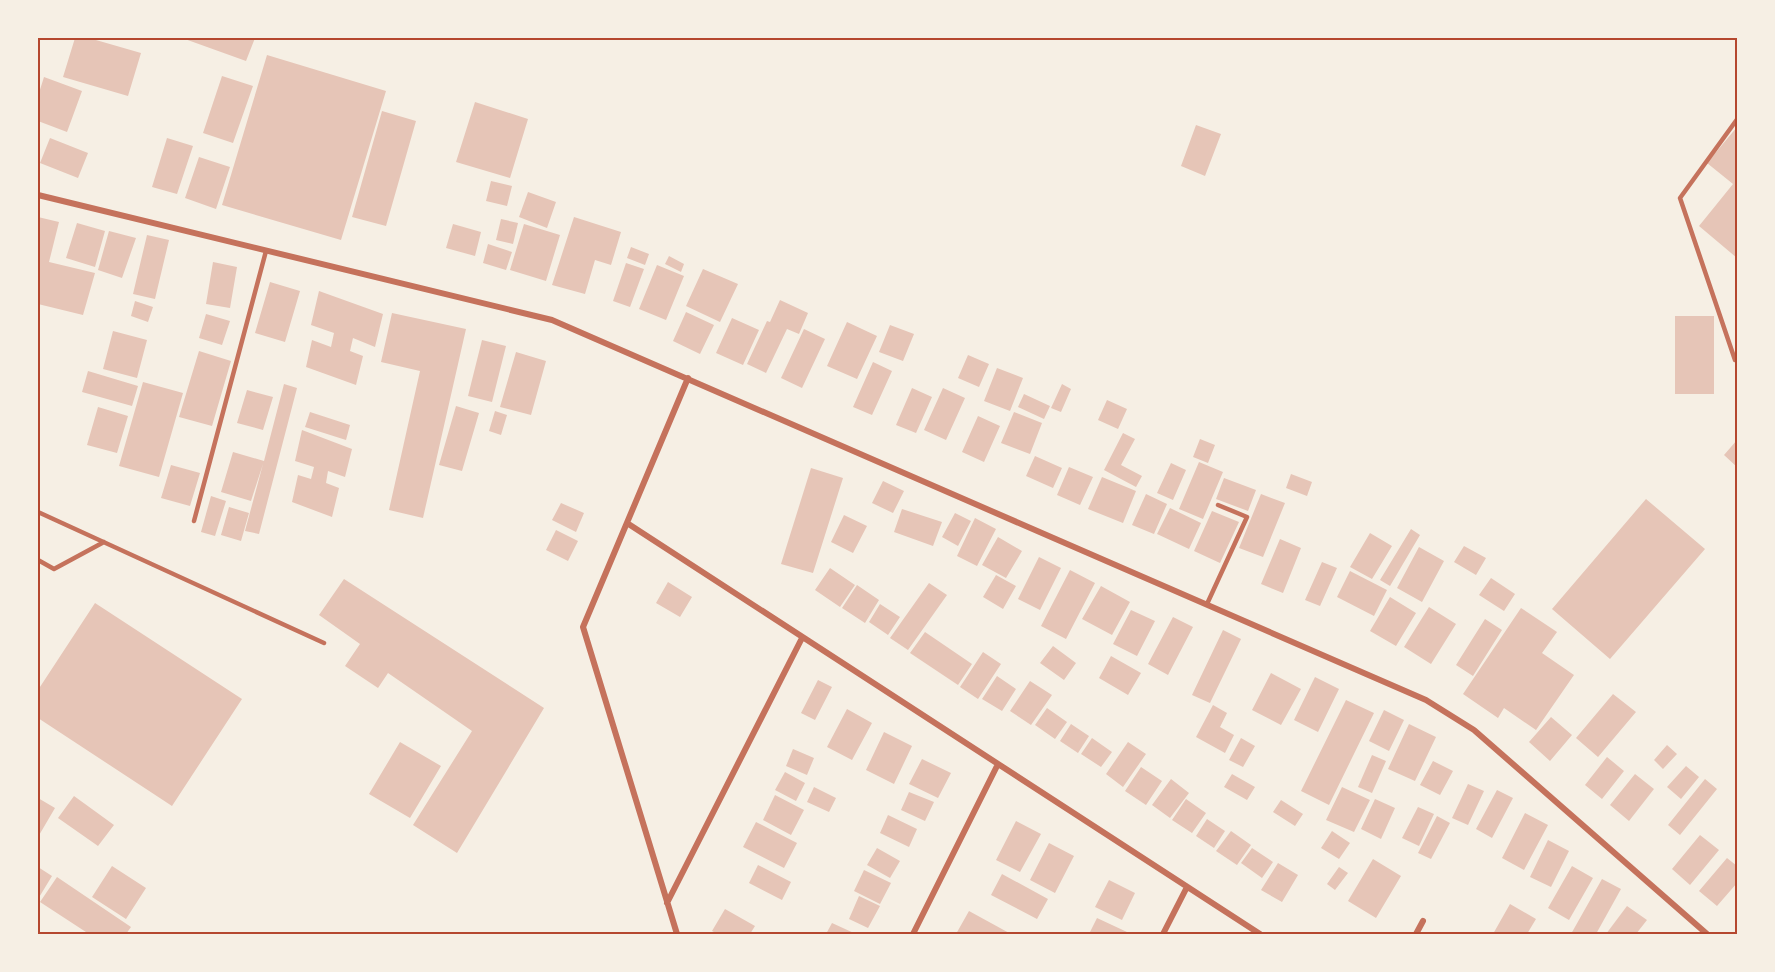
<svg xmlns="http://www.w3.org/2000/svg" width="1775" height="972" viewBox="0 0 1775 972" font-family="'Open Sans',sans-serif">
	<style>
		.building { fill: #e6c5b7 }
		.lines { fill: none; stroke-linecap: round; stroke-linejoin: round }
		.service { stroke: #c5725c; stroke-width: 4.5 }
		.minor { stroke: #c5725c; stroke-width: 6 }
		.neatline { fill: none; stroke: #b5482f; stroke-width: 2 }
	</style>
	<rect width="100%" height="100%" fill="#f6efe4"/>
	<!-- building -->
	<path class="building" d="M 75,38 L 89,38 L 141,53 L 128,96 L 63,77 Z
		M 182,38 L 255,38 L 246,61 Z
		M 267,55 L 386,91 L 341,240 L 222,205 Z
		M 222,76 L 253,86 L 233,143 L 203,133 Z
		M 44,77 L 82,91 L 67,132 L 38,121 L 38,96 Z
		M 475,102 L 528,119 L 510,178 L 456,162 Z
		M 382,111 L 416,121 L 386,226 L 352,217 Z
		M 1196,125 L 1221,134 L 1205,176 L 1181,166 Z
		M 1737,127 L 1737,258 L 1699,226 L 1733,184 L 1707,163 Z
		M 50,138 L 88,153 L 78,178 L 40,163 Z
		M 167,138 L 193,146 L 177,194 L 152,187 Z
		M 199,157 L 230,167 L 216,209 L 185,198 Z
		M 491,181 L 512,186 L 507,206 L 486,201 Z
		M 528,192 L 556,202 L 547,228 L 519,217 Z
		M 38,217 L 59,222 L 49,262 L 95,273 L 83,315 L 38,304 Z
		M 574,217 L 621,232 L 611,265 L 595,260 L 585,294 L 552,285 Z
		M 501,219 L 518,223 L 513,244 L 496,240 Z
		M 77,223 L 105,231 L 95,267 L 66,258 Z
		M 453,224 L 481,232 L 475,256 L 446,248 Z
		M 524,224 L 560,235 L 546,281 L 510,270 Z
		M 109,231 L 136,238 L 122,278 L 98,270 Z
		M 147,235 L 169,240 L 155,299 L 133,294 Z
		M 488,244 L 512,252 L 506,270 L 483,263 Z
		M 631,247 L 649,254 L 645,265 L 627,258 Z
		M 669,256 L 684,264 L 681,272 L 665,264 Z
		M 213,262 L 237,267 L 230,308 L 206,304 Z
		M 626,263 L 644,269 L 630,307 L 613,301 Z
		M 657,265 L 684,276 L 666,320 L 639,309 Z
		M 703,269 L 738,284 L 720,322 L 686,306 Z
		M 270,282 L 300,291 L 285,342 L 255,333 Z
		M 319,291 L 383,314 L 375,347 L 353,338 L 350,351 L 363,356 L 356,385 L 306,367 L 312,340 L 331,347 L 334,333 L 311,325 Z
		M 780,300 L 808,313 L 799,334 L 787,329 L 766,373 L 747,364 L 767,321 L 770,322 Z
		M 135,301 L 153,307 L 148,322 L 131,316 Z
		M 686,312 L 714,325 L 700,354 L 673,341 Z
		M 392,313 L 466,329 L 423,518 L 389,510 L 420,371 L 381,362 Z
		M 206,314 L 230,321 L 222,345 L 199,338 Z
		M 1675,316 L 1714,316 L 1714,394 L 1675,394 Z
		M 732,318 L 759,330 L 743,365 L 716,353 Z
		M 847,322 L 877,336 L 857,379 L 827,366 Z
		M 890,325 L 914,334 L 903,361 L 879,352 Z
		M 804,329 L 825,339 L 802,388 L 781,378 Z
		M 113,331 L 147,340 L 137,378 L 103,369 Z
		M 482,340 L 506,346 L 492,402 L 468,396 Z
		M 199,351 L 231,361 L 212,426 L 179,417 Z
		M 516,352 L 546,361 L 531,415 L 500,407 Z
		M 968,355 L 989,364 L 979,387 L 958,378 Z
		M 873,362 L 892,371 L 872,415 L 853,407 Z
		M 997,368 L 1023,378 L 1010,411 L 984,401 Z
		M 88,371 L 138,386 L 132,406 L 82,392 Z
		M 143,382 L 183,393 L 159,477 L 119,466 Z
		M 284,384 L 297,388 L 259,534 L 245,531 L 263,464 L 251,501 L 221,492 L 233,452 L 264,461 Z
		M 1062,384 L 1071,389 L 1061,412 L 1051,408 Z
		M 912,388 L 932,397 L 916,433 L 896,425 Z
		M 943,388 L 965,398 L 946,440 L 924,430 Z
		M 247,390 L 273,397 L 263,430 L 237,423 Z
		M 1024,394 L 1050,406 L 1044,419 L 1018,407 Z
		M 1107,400 L 1127,409 L 1118,429 L 1098,420 Z
		M 456,406 L 479,413 L 462,471 L 439,465 Z
		M 98,407 L 128,416 L 117,453 L 87,445 Z
		M 495,411 L 507,415 L 501,435 L 489,431 Z
		M 310,412 L 350,425 L 346,440 L 305,427 Z
		M 1014,412 L 1042,423 L 1030,454 L 1001,443 Z
		M 978,416 L 1000,426 L 984,462 L 962,452 Z
		M 302,430 L 352,449 L 345,477 L 328,471 L 326,483 L 339,488 L 332,517 L 292,502 L 298,475 L 311,479 L 314,467 L 295,461 Z
		M 1123,433 L 1135,439 L 1121,465 L 1142,476 L 1136,487 L 1104,470 Z
		M 1200,439 L 1215,445 L 1208,463 L 1193,457 Z
		M 1737,440 L 1737,467 L 1724,455 Z
		M 1035,456 L 1062,468 L 1053,488 L 1026,476 Z
		M 1199,462 L 1223,472 L 1203,519 L 1179,509 Z
		M 1171,463 L 1186,470 L 1173,500 L 1157,493 Z
		M 171,465 L 200,473 L 190,506 L 161,498 Z
		M 1069,467 L 1093,477 L 1080,505 L 1057,495 Z
		M 811,468 L 843,478 L 813,573 L 781,564 Z
		M 1291,474 L 1312,482 L 1307,496 L 1286,488 Z
		M 1102,477 L 1136,491 L 1123,523 L 1088,509 Z
		M 1224,478 L 1256,490 L 1248,511 L 1216,499 Z
		M 883,481 L 904,491 L 893,513 L 872,503 Z
		M 1146,494 L 1167,504 L 1154,534 L 1132,525 Z
		M 1261,494 L 1285,503 L 1263,557 L 1239,548 Z
		M 211,496 L 226,501 L 215,536 L 201,532 Z
		M 1646,499 L 1705,549 L 1610,659 L 1552,609 Z
		M 561,503 L 584,513 L 576,532 L 552,520 Z
		M 229,507 L 249,513 L 241,541 L 221,535 Z
		M 1170,508 L 1201,523 L 1189,549 L 1157,534 Z
		M 902,509 L 942,522 L 933,546 L 894,532 Z
		M 1212,511 L 1239,522 L 1220,563 L 1194,551 Z
		M 955,513 L 971,521 L 958,546 L 942,537 Z
		M 844,515 L 867,526 L 853,553 L 831,542 Z
		M 975,518 L 996,529 L 977,566 L 957,556 Z
		M 1411,529 L 1420,535 L 1390,586 L 1380,580 Z
		M 556,530 L 578,541 L 568,561 L 546,550 Z
		M 1370,533 L 1392,546 L 1372,579 L 1350,567 Z
		M 998,537 L 1022,551 L 1006,578 L 982,565 Z
		M 1280,539 L 1301,548 L 1283,593 L 1261,584 Z
		M 1464,546 L 1486,558 L 1476,575 L 1454,562 Z
		M 1419,547 L 1444,561 L 1422,602 L 1397,588 Z
		M 1039,557 L 1061,568 L 1040,610 L 1018,599 Z
		M 1322,562 L 1337,568 L 1320,606 L 1305,600 Z
		M 830,568 L 855,585 L 840,607 L 815,590 Z
		M 1070,570 L 1095,583 L 1066,639 L 1041,626 Z
		M 1350,571 L 1387,590 L 1374,616 L 1337,597 Z
		M 996,575 L 1016,586 L 1003,609 L 983,597 Z
		M 1491,578 L 1515,594 L 1504,611 L 1479,595 Z
		M 344,579 L 544,708 L 457,853 L 413,825 L 472,731 L 388,673 L 378,688 L 345,666 L 360,644 L 319,615 Z
		M 668,582 L 692,597 L 680,617 L 656,603 Z
		M 929,583 L 947,595 L 908,650 L 890,638 Z
		M 857,585 L 879,600 L 865,623 L 842,608 Z
		M 1101,586 L 1130,602 L 1112,635 L 1082,619 Z
		M 1390,597 L 1416,613 L 1396,646 L 1370,631 Z
		M 95,603 L 242,699 L 172,806 L 38,718 L 38,690 Z
		M 880,604 L 900,617 L 888,635 L 869,622 Z
		M 1429,607 L 1456,624 L 1431,664 L 1404,647 Z
		M 1521,608 L 1557,632 L 1542,653 L 1574,675 L 1536,730 L 1504,708 L 1498,718 L 1463,694 Z
		M 1131,610 L 1155,621 L 1137,656 L 1113,644 Z
		M 1173,617 L 1193,627 L 1168,675 L 1148,664 Z
		M 1485,619 L 1502,630 L 1473,676 L 1456,665 Z
		M 1223,630 L 1241,639 L 1210,703 L 1192,695 Z
		M 925,632 L 972,664 L 958,685 L 910,653 Z
		M 1053,646 L 1076,663 L 1064,680 L 1040,663 Z
		M 983,652 L 1001,664 L 978,699 L 960,687 Z
		M 1111,656 L 1141,673 L 1128,695 L 1099,678 Z
		M 1271,673 L 1301,689 L 1281,725 L 1252,710 Z
		M 997,676 L 1016,689 L 1002,711 L 982,699 Z
		M 1315,677 L 1339,689 L 1318,732 L 1294,720 Z
		M 818,680 L 832,687 L 815,720 L 801,713 Z
		M 1030,681 L 1052,695 L 1031,725 L 1010,711 Z
		M 1613,694 L 1636,712 L 1598,757 L 1576,738 Z
		M 1346,700 L 1374,713 L 1329,805 L 1301,791 Z
		M 1213,705 L 1227,713 L 1220,727 L 1234,735 L 1225,753 L 1196,737 Z
		M 1047,708 L 1067,722 L 1055,739 L 1035,725 Z
		M 847,709 L 872,723 L 852,760 L 827,747 Z
		M 1384,710 L 1404,720 L 1389,751 L 1369,741 Z
		M 1551,717 L 1572,735 L 1550,761 L 1529,742 Z
		M 1071,724 L 1089,736 L 1078,753 L 1060,741 Z
		M 1409,724 L 1436,737 L 1415,781 L 1388,769 Z
		M 884,732 L 912,746 L 894,784 L 866,770 Z
		M 1092,738 L 1112,752 L 1101,767 L 1081,754 Z
		M 1241,738 L 1255,746 L 1243,767 L 1229,760 Z
		M 400,742 L 441,766 L 410,818 L 369,794 Z
		M 1128,742 L 1146,754 L 1123,787 L 1106,774 Z
		M 1667,745 L 1677,754 L 1663,769 L 1654,760 Z
		M 793,749 L 814,758 L 807,775 L 786,766 Z
		M 1372,755 L 1386,761 L 1372,793 L 1358,787 Z
		M 1607,757 L 1624,771 L 1602,799 L 1585,785 Z
		M 922,759 L 951,773 L 938,798 L 909,784 Z
		M 1433,761 L 1453,771 L 1440,795 L 1420,785 Z
		M 1686,766 L 1699,777 L 1681,799 L 1667,787 Z
		M 1141,767 L 1162,781 L 1146,805 L 1125,791 Z
		M 785,772 L 805,783 L 796,801 L 775,790 Z
		M 1232,774 L 1255,787 L 1247,800 L 1224,787 Z
		M 1635,774 L 1654,789 L 1629,821 L 1610,805 Z
		M 1171,779 L 1189,793 L 1170,818 L 1152,805 Z
		M 1705,779 L 1717,789 L 1680,835 L 1668,825 Z
		M 1468,784 L 1484,791 L 1468,825 L 1452,818 Z
		M 814,787 L 836,798 L 829,812 L 807,802 Z
		M 1342,787 L 1370,800 L 1354,832 L 1326,820 Z
		M 1497,790 L 1513,798 L 1492,838 L 1476,829 Z
		M 909,792 L 934,802 L 925,821 L 901,810 Z
		M 775,795 L 804,810 L 791,835 L 763,820 Z
		M 74,796 L 114,825 L 98,846 L 58,818 Z
		M 38,798 L 55,808 L 38,837 Z
		M 1186,799 L 1206,813 L 1192,833 L 1172,820 Z
		M 1375,799 L 1395,808 L 1381,839 L 1361,829 Z
		M 1281,800 L 1303,814 L 1295,826 L 1273,812 Z
		M 1418,807 L 1434,814 L 1419,846 L 1402,838 Z
		M 1525,813 L 1548,825 L 1524,870 L 1502,858 Z
		M 888,815 L 917,829 L 909,847 L 880,833 Z
		M 1437,816 L 1450,823 L 1431,859 L 1418,853 Z
		M 1207,819 L 1225,831 L 1214,848 L 1196,836 Z
		M 1016,821 L 1041,834 L 1020,872 L 996,860 Z
		M 756,822 L 797,843 L 784,868 L 743,847 Z
		M 1231,831 L 1251,845 L 1237,865 L 1216,851 Z
		M 1332,831 L 1350,843 L 1339,859 L 1321,848 Z
		M 1700,835 L 1719,850 L 1690,885 L 1672,869 Z
		M 1548,840 L 1569,851 L 1551,887 L 1530,877 Z
		M 1049,843 L 1074,856 L 1055,893 L 1030,880 Z
		M 877,848 L 900,861 L 890,878 L 867,865 Z
		M 1252,848 L 1273,862 L 1262,878 L 1241,863 Z
		M 1727,858 L 1737,866 L 1737,883 L 1717,906 L 1699,891 Z
		M 1373,859 L 1401,876 L 1376,918 L 1348,901 Z
		M 1278,863 L 1298,875 L 1282,902 L 1261,890 Z
		M 758,865 L 791,882 L 782,900 L 749,883 Z
		M 112,866 L 146,888 L 126,919 L 92,897 Z
		M 1572,866 L 1593,878 L 1569,920 L 1548,908 Z
		M 38,867 L 52,876 L 38,899 Z
		M 1339,867 L 1348,873 L 1335,890 L 1327,884 Z
		M 864,870 L 891,883 L 880,904 L 854,891 Z
		M 1002,874 L 1048,899 L 1037,919 L 991,895 Z
		M 57,877 L 131,927 L 126,934 L 89,934 L 40,902 Z
		M 1602,879 L 1621,889 L 1596,934 L 1571,934 Z
		M 1109,880 L 1135,893 L 1122,920 L 1095,907 Z
		M 859,896 L 880,906 L 868,928 L 849,919 Z
		M 1510,904 L 1536,919 L 1527,934 L 1493,934 Z
		M 1627,906 L 1647,920 L 1636,934 L 1606,934 Z
		M 725,909 L 755,926 L 750,934 L 718,934 L 712,931 Z
		M 969,911 L 1011,934 L 956,934 Z
		M 1097,918 L 1127,932 L 1125,934 L 1089,934 Z
		M 832,923 L 856,934 L 826,934 Z"/>
	<g class="lines">
		<!-- service -->
		<path class="service" d="M 1735,360 L 1680,198 L 1738,118
			M 38,512 L 324,643
			M 194,521 L 266,251
			M 38,560 L 54,569 L 104,542
			M 1207,604 L 1247,517 L 1218,505"/>
		<!-- minor -->
		<path class="minor" d="M 38,195 L 552,320 L 1426,700 L 1474,730 L 1707,934
			M 627,523 L 1260,934
			M 667,903 L 802,638
			M 677,934 L 583,627 L 688,378
			M 913,934 L 998,764
			M 1163,934 L 1187,887
			M 1416,934 L 1423,921"/>
	</g>
	<!-- border -->
	<rect width="1775" height="972" fill="none" stroke="#f6efe4" stroke-width="78"/>
	<rect x="39" y="39" width="1697" height="894" class="neatline"/>
</svg>
